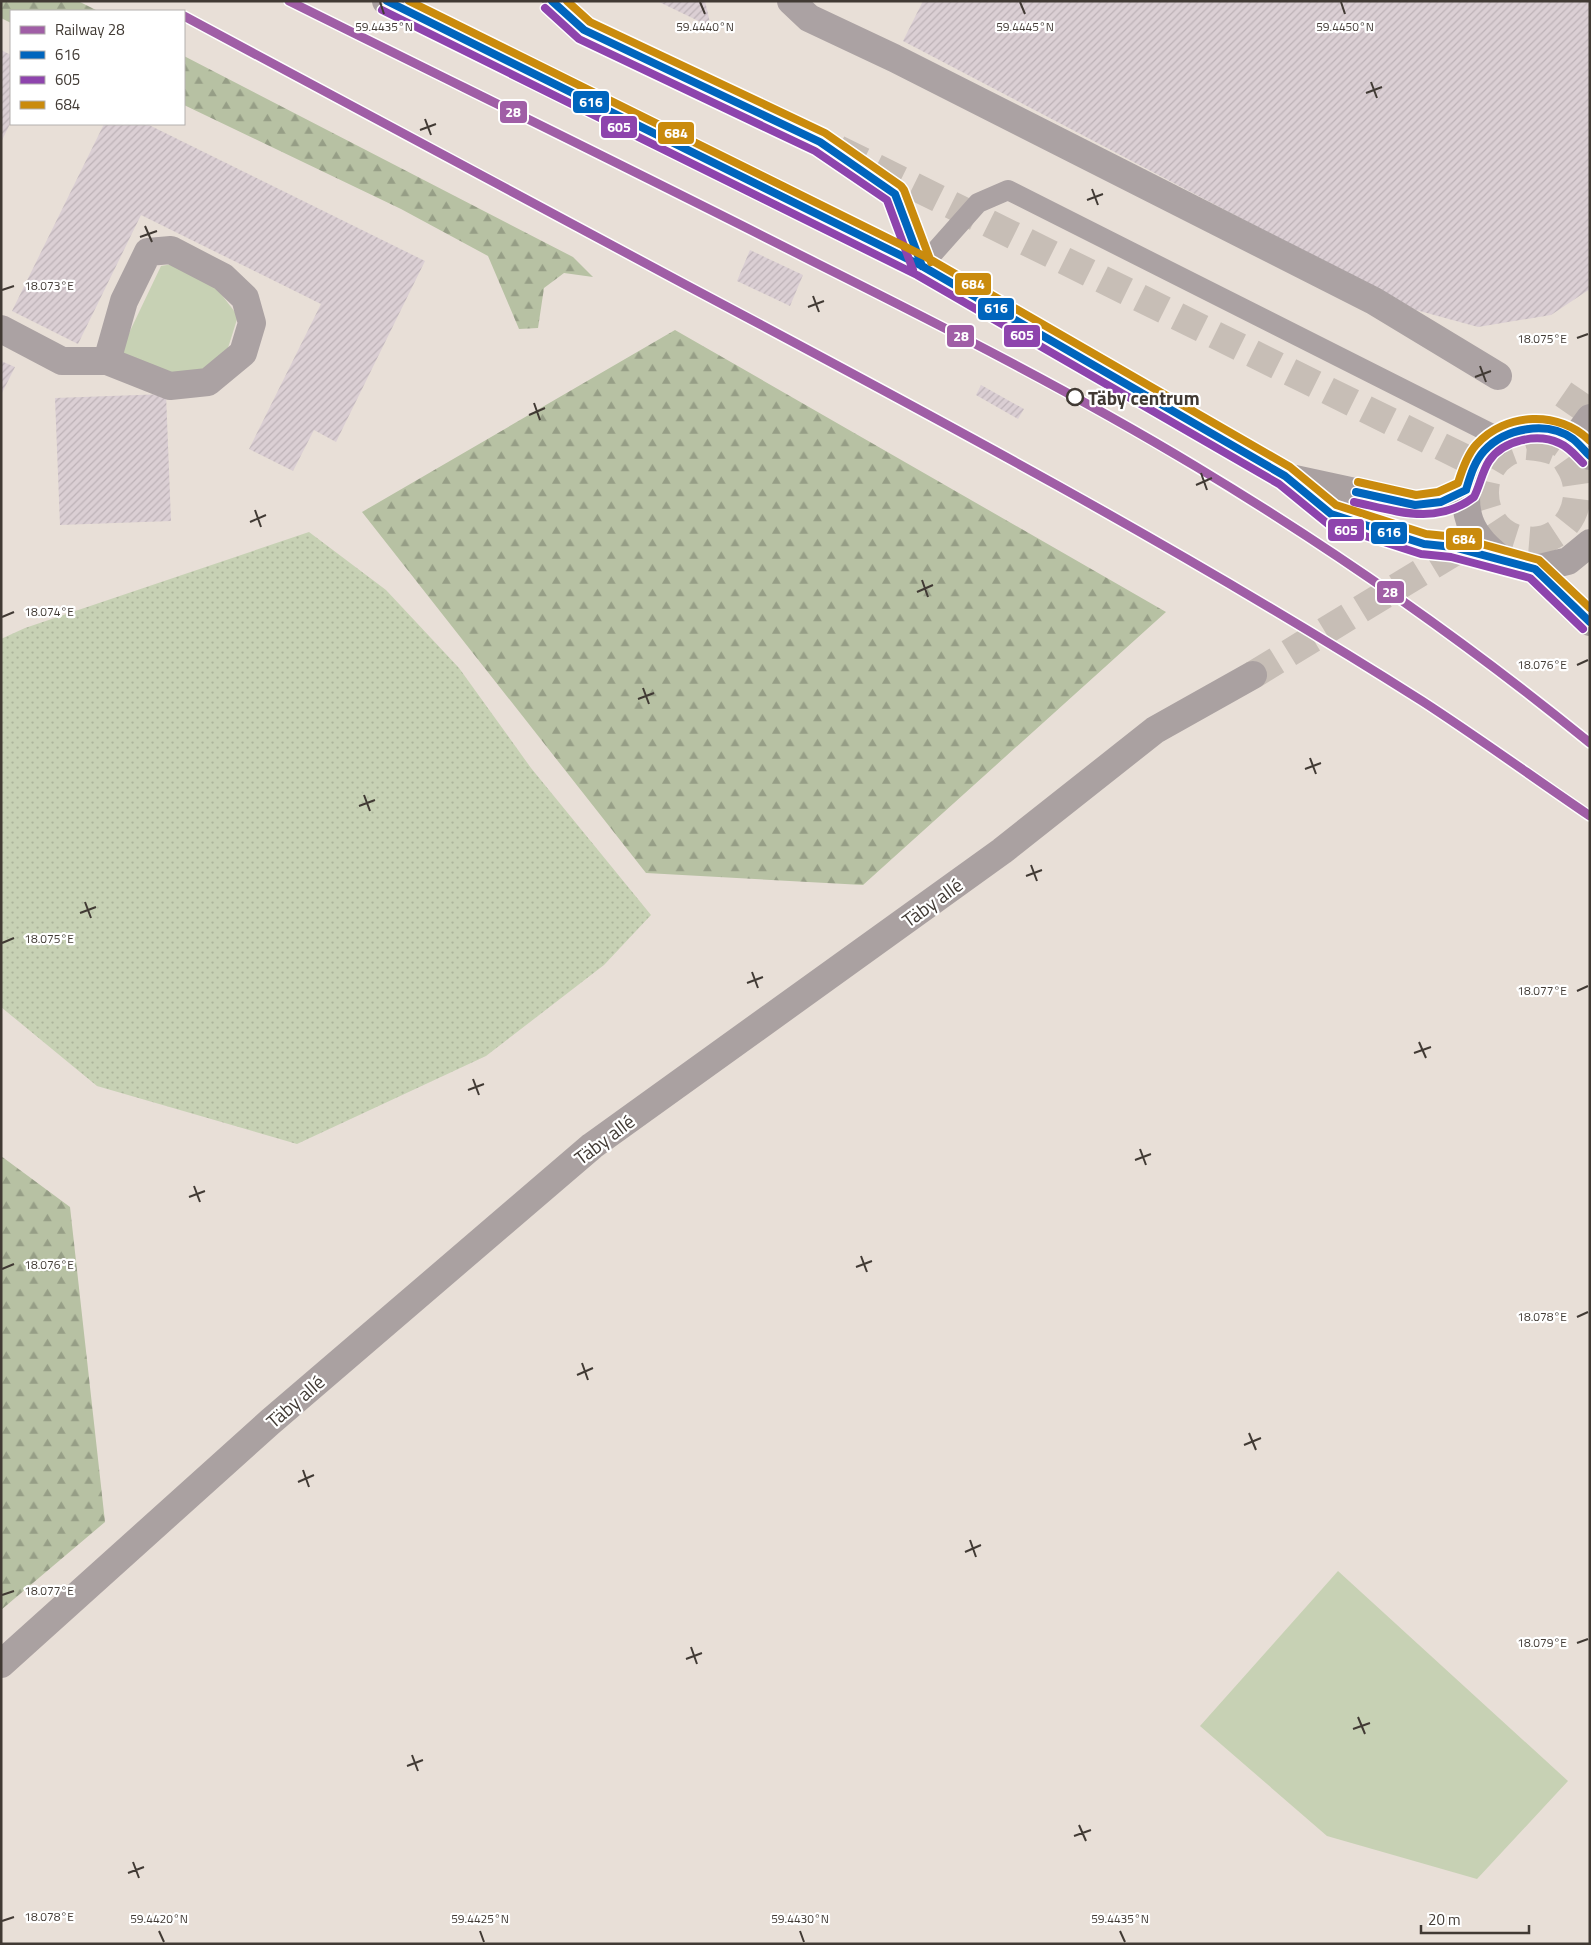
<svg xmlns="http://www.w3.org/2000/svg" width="1591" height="1945" viewBox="0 0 1591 1945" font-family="'Titillium Web',sans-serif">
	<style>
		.grass { fill: url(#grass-dots) }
		.forest { fill: url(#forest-firs) }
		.park { fill: #c7d1b4 }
		.building { fill: url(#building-hatch) }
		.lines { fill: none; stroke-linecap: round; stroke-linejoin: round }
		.street-tunnel { stroke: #c7beb6; stroke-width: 28; stroke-dasharray: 28 14; stroke-linecap: butt }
		.secondary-tunnel { stroke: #c7beb6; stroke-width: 28; stroke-dasharray: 28 14; stroke-linecap: butt }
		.lane { stroke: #aba2a3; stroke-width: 20 }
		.street { stroke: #aba2a3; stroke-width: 28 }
		.secondary { stroke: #aaa1a1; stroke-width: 28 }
		.bus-1-casing { stroke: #fff; stroke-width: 11 }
		.bus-2-casing { stroke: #fff; stroke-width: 11 }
		.bus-3-casing { stroke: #fff; stroke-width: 11 }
		.bus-1 { stroke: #0065bd; stroke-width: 8 }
		.bus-2 { stroke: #8e44ad; stroke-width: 8 }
		.bus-3 { stroke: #ca8b0d; stroke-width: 8 }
		.rail-1-casing { stroke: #fff; stroke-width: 12 }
		.rail-1 { stroke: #a05ea6; stroke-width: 9 }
		.ticks { fill: none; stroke: #413a34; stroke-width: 2 }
		.stop-dot { fill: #fff; stroke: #413a34; stroke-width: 2.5 }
		.labels { text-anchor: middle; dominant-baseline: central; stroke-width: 4.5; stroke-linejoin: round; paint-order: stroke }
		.stop-label { font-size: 19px; font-weight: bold; fill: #413a34; stroke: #fff; text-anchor: start }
		.street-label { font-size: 19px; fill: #413a34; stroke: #fff }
		.ticks-label { font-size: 12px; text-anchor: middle; fill: #413a34; stroke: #fff; stroke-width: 4.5; stroke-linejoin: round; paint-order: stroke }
		.line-badge { stroke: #fff; stroke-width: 2 }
		.badge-label { font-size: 14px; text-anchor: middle; font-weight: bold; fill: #fff }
	</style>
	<defs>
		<pattern id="grass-dots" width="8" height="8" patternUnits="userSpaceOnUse" patternTransform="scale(1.25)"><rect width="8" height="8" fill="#c7d1b4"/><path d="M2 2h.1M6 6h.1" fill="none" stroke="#acb49b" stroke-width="1.8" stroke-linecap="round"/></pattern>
		<pattern id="forest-firs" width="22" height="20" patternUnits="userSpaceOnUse" patternTransform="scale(1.25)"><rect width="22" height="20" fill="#b7c1a3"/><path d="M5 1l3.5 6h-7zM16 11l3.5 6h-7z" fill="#969e86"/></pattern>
		<pattern id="building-hatch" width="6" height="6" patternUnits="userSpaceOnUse" patternTransform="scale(1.25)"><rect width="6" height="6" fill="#dbcfd4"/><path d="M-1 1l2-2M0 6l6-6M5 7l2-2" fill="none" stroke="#bdb2b7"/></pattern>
	</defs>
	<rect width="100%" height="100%" fill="#e8dfd7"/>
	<!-- grass -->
	<path class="grass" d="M 309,532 L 386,590 L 459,668 L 531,768 L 651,915 L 604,965 L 486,1056 L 297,1144 L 97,1086 L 1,1007 L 1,639 L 25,628 Z"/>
	<!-- forest -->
	<path class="forest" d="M 1,1 L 78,1 L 98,11 L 11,11 L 11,23 L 1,18 Z
		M 184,56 L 573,257 L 593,277 L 564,273 L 544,288 L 538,328 L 519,329 L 488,256 L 401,209 L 184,105 Z
		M 675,330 L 1166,612 L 863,885 L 646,873 L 362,512 Z
		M 1,1156 L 70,1207 L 105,1522 L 1,1610 Z"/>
	<!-- park -->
	<path class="park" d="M 173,264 L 211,281 L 238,316 L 228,348 L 202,371 L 172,373 L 120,352 L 161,266 Z
		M 1338,1571 L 1568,1781 L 1477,1879 L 1327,1836 L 1200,1726 Z"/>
	<!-- building -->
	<path class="building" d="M 657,1 L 705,1 L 711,27 Z
		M 923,1 L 1590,1 L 1590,289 L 1551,315 L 1478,327 L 1416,310 L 903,41 Z
		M 1,50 L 11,55 L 11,122 L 1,142 Z
		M 104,124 L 147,124 L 425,261 L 336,442 L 314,430 L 293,471 L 249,449 L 321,304 L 141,215 L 78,344 L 12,311 Z
		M 750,250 L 803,275 L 790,306 L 737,281 Z
		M 1,361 L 15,367 L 1,395 Z
		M 981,385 L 1024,409 L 1018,419 L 976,395 Z
		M 166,394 L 171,521 L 60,525 L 55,398 Z"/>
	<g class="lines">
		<!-- street-tunnel -->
		<path class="street-tunnel" d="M 1543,448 L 1590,380
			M 1574,472 L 1590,458"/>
		<!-- secondary-tunnel -->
		<path class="secondary-tunnel" d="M 838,149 L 1489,470
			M 1527,446 C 1538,447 1550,448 1560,454 C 1564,456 1567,461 1569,465 C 1591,498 1566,547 1525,540 C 1512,539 1500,532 1493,521 C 1480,500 1482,468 1505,454 C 1511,450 1520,448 1527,446 Z
			M 1253,675 L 1474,540"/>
		<!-- lane -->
		<path class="lane" d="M 552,1 L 584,30 L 820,142 L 895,194 L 922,266 L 978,203 L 1008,190 L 1500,438"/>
		<!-- street -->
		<path class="street" d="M 791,1 L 809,18 L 894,58 L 1374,301 L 1498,376
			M 1,329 L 62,361 L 107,361 L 170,386 L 208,382 L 243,353 L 252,323 L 245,298 L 223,277 L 171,250 L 148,252 L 124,301 L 107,361
			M 1574,440 L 1590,418"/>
		<!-- secondary -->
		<path class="secondary" d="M 386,1 L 922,266 L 1285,476 L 1331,514 L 1424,544 L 1453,547 L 1535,569 L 1568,561 L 1590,543
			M 1290,478 L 1415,505 L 1441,502 L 1466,490
			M 1502,560 C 1489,549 1476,538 1470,522 C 1452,470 1499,419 1553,430 C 1568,433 1579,445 1590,456
			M 1535,569 L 1590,622
			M 1,1664 L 270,1422 L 592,1146 L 1002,851 L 1155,730 L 1253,675"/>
		<defs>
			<path id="bus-1" d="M 387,1 L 922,266 L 1285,476 L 1331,514 L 1424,544 L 1453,547 L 1535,569 L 1590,622
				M 552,1 L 584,30 L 820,142 L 895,194 L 922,266
				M 1466,490 C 1470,477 1474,462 1484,451 C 1505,428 1547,420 1573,439 C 1579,444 1584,450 1590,456
				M 1356,492 L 1415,505 L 1441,502 L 1466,490"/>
			<path id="bus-2" d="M 545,8 L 579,39 L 815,151 L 887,200 L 913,270
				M 382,10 L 917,275 L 1279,484 L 1328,524 L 1421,554 L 1451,557 L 1530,578 L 1583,629
				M 1354,502 C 1396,511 1436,526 1474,497 C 1480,485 1482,472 1489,461 C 1503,440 1537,433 1559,443 C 1569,447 1576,456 1583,463"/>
			<path id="bus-3" d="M 409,1 L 926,257 L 1290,467 L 1336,505 L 1426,534 L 1456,537 L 1539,560 L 1590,608
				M 567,1 L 590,22 L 825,133 L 901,186 L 904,190 L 931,262
				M 1358,482 L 1416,495 L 1438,492 L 1458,483 C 1462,470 1467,455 1476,445 C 1505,412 1560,410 1590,441"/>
		</defs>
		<!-- bus-1 casing -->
		<use href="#bus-1" class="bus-1-casing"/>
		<!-- bus-2 casing -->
		<use href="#bus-2" class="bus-2-casing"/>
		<!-- bus-3 casing -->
		<use href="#bus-3" class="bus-3-casing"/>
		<!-- bus-1 -->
		<use href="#bus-1" class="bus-1"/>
		<!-- bus-2 -->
		<use href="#bus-2" class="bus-2"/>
		<!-- bus-3 -->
		<use href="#bus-3" class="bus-3"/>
		<defs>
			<path id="rail-1" d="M 289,1 C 464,88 641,174 816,263 C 944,327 1072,392 1195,466 C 1333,549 1465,641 1590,743
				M 184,16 C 351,106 518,196 686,285 C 935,417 1184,550 1422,701 C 1479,738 1534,778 1590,816"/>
		</defs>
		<!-- rail-1 casing -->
		<use href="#rail-1" class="rail-1-casing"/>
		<!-- rail-1 -->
		<use href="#rail-1" class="rail-1"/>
	</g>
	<!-- ticks -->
	<path class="ticks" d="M 380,2 L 384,14M 700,2 L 705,14M 1020,2 L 1025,14M 1341,2 L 1345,14M 1371,82 L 1377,98M 1366,93 L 1382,87M 425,119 L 431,135M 420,130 L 436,124M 1092,189 L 1098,205M 1087,200 L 1103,194M 145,226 L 152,242M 140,237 L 157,231M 2,290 L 14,286M 813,296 L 819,312M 808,307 L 824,301M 1577,338 L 1588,334M 1480,366 L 1486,382M 1475,377 L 1491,371M 534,403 L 540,420M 529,415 L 545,408M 1201,473 L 1207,490M 1196,485 L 1212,478M 255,510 L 261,527M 250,522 L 266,515M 922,580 L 928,597M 917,592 L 933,585M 2,617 L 14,612M 1577,665 L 1588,660M 643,688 L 649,704M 638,699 L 654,693M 1310,758 L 1316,774M 1305,769 L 1321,763M 364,795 L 370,811M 359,806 L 375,800M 1031,865 L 1037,881M 1026,876 L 1042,870M 85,902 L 91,918M 80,913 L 96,907M 2,943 L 14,938M 752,972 L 758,988M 747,983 L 763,977M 1577,991 L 1588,986M 1419,1042 L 1426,1058M 1414,1053 L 1431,1047M 473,1079 L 479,1095M 468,1090 L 484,1084M 1140,1149 L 1146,1165M 1135,1160 L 1151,1154M 194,1186 L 200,1202M 189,1197 L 205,1191M 861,1256 L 867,1272M 856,1267 L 872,1261M 2,1269 L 14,1264M 1577,1317 L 1588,1312M 582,1363 L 588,1380M 577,1375 L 593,1368M 1249,1433 L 1256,1450M 1244,1445 L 1261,1438M 303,1470 L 309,1487M 298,1482 L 314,1475M 970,1540 L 976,1557M 965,1552 L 981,1545M 2,1595 L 14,1591M 1577,1643 L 1588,1639M 691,1647 L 697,1664M 686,1659 L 702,1653M 1358,1717 L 1365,1734M 1353,1729 L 1370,1723M 412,1755 L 418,1771M 407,1766 L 423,1760M 1079,1825 L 1086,1841M 1074,1836 L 1091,1830M 133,1862 L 139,1878M 128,1873 L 144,1867M 2,1921 L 14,1917M 159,1931 L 164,1942M 480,1931 L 484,1942M 800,1931 L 804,1942M 1120,1931 L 1125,1942"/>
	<!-- markers -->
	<circle class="stop-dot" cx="1075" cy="397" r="8"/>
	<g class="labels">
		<!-- stop labels -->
		<g class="stop-label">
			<text x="1088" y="397">Täby centrum</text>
		</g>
		<!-- street labels -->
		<g class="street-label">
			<text transform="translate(932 902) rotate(-36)">Täby allé</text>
			<text transform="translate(604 1139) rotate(-37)">Täby allé</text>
			<text transform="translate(295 1401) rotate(-41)">Täby allé</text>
		</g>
	</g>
	<g class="ticks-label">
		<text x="384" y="31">59.4435°N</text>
		<text x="705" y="31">59.4440°N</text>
		<text x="1025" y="31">59.4445°N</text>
		<text x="1345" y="31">59.4450°N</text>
		<text x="49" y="290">18.073°E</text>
		<text x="1542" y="343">18.075°E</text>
		<text x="49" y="616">18.074°E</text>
		<text x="1542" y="669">18.076°E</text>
		<text x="49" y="943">18.075°E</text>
		<text x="1542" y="995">18.077°E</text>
		<text x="49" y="1269">18.076°E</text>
		<text x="1542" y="1321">18.078°E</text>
		<text x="49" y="1595">18.077°E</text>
		<text x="1542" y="1647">18.079°E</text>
		<text x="49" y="1921">18.078°E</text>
		<text x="159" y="1923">59.4420°N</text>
		<text x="480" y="1923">59.4425°N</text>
		<text x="800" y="1923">59.4430°N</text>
		<text x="1120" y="1923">59.4435°N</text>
	</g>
	<g class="line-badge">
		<rect x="572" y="90" width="38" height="24" rx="5" fill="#0065bd"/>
		<rect x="499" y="100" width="29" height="24" rx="5" fill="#a05ea6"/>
		<rect x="600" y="115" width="38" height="24" rx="5" fill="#8e44ad"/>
		<rect x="657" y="121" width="38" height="24" rx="5" fill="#ca8b0d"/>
		<rect x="954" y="272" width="38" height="24" rx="5" fill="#ca8b0d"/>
		<rect x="977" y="297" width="38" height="24" rx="5" fill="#0065bd"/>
		<rect x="1003" y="324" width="38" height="24" rx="5" fill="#8e44ad"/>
		<rect x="946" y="324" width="29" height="24" rx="5" fill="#a05ea6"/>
		<rect x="1327" y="518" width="38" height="24" rx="5" fill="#8e44ad"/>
		<rect x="1370" y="521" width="38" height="24" rx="5" fill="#0065bd"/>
		<rect x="1445" y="527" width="38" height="24" rx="5" fill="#ca8b0d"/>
		<rect x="1376" y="580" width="29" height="24" rx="5" fill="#a05ea6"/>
	</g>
	<g class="badge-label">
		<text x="591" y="107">616</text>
		<text x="513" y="117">28</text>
		<text x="619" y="132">605</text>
		<text x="676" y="138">684</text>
		<text x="973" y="289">684</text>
		<text x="996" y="313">616</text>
		<text x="1022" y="340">605</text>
		<text x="961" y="341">28</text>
		<text x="1346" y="535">605</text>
		<text x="1389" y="537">616</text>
		<text x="1464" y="544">684</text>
		<text x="1390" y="597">28</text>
	</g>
	<!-- border -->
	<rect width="1591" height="1945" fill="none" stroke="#413a34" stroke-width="5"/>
	<!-- legend -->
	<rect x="10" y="10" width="175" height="115" fill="#ffffff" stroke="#b3b0ae"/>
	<rect x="20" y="26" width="25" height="8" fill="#a05ea6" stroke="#b3b0ae"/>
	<text x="55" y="35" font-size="15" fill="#413a34">Railway 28</text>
	<rect x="20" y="51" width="25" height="8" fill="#0065bd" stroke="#b3b0ae"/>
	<text x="55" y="60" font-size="15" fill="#413a34">616</text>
	<rect x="20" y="76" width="25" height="8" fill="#8e44ad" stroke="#b3b0ae"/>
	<text x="55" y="85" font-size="15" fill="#413a34">605</text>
	<rect x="20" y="101" width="25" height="8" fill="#ca8b0d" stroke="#b3b0ae"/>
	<text x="55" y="110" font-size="15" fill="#413a34">684</text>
	<!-- scale -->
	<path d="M1421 1925v8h108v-8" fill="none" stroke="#413a34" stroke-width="2.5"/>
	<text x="1428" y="1925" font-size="15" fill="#413a34" stroke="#ffffff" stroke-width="4" paint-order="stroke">20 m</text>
</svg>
